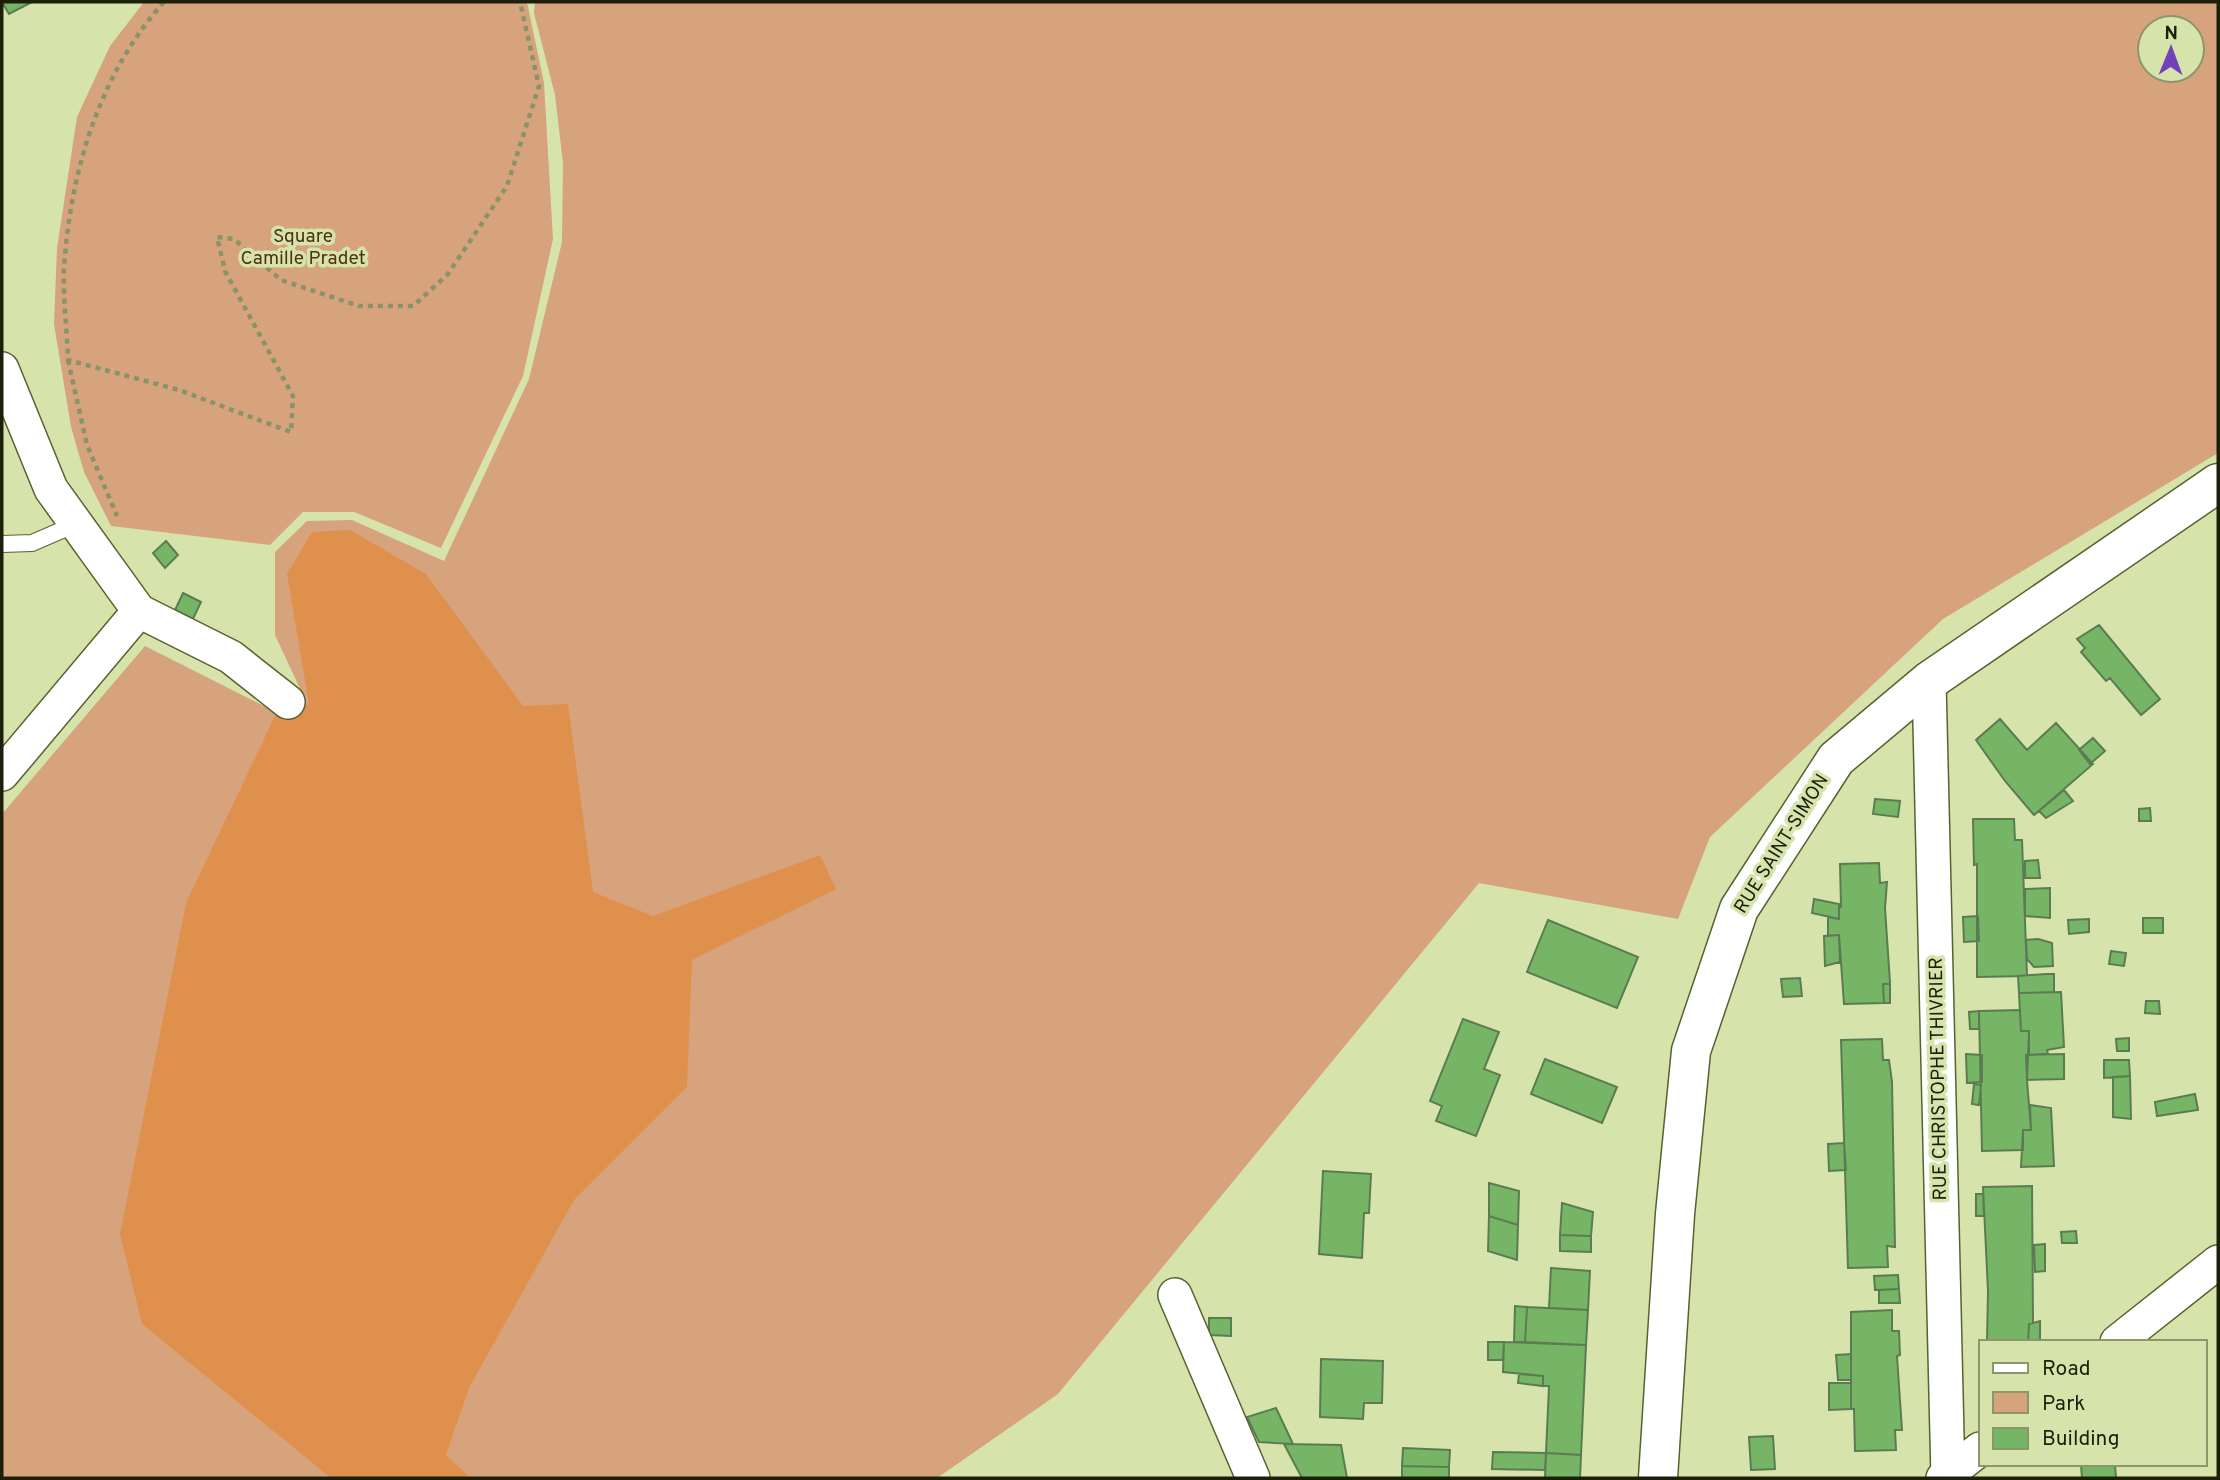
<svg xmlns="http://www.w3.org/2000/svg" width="2220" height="1480" viewBox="0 0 2220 1480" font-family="Overpass,sans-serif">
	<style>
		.green { fill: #d6a37c; fill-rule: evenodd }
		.forest { fill: #e0904d }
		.building { fill: #77b566; stroke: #5b7c52; stroke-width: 2 }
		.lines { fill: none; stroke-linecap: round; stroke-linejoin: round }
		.service-casing { stroke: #576230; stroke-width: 18 }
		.minor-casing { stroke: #576230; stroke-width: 36 }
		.tertiary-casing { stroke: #576230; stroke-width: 41 }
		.path { stroke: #899269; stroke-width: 4.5; stroke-dasharray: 5 5; stroke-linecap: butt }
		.service { stroke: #fff; stroke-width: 16 }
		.minor { stroke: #fff; stroke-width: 33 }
		.tertiary { stroke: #fff; stroke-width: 38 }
		.labels { text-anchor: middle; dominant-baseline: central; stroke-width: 7; stroke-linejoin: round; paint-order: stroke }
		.park-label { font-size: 19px; fill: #502f13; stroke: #d6e4ac }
		.street-label { font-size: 19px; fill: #1c200b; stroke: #d6e4ac }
	</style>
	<rect width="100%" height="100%" fill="#d6e4ac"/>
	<!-- green -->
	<path class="green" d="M 144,2 L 527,2 L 544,83 L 553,239 L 523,376 L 441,548 L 354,512 L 303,512 L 270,545 L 111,526 L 84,472 L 71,427 L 54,324 L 57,248 L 77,117 L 110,46 Z
		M 535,2 L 2218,2 L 2218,453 L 1943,619 L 1710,837 L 1678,919 L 1479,883 L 1058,1394 L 937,1478 L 2,1478 L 2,814 L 145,646 L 270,709 L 302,693 L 275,635 L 275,552 L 307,521 L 352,520 L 444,561 L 529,379 L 562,242 L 563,163 L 555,95 L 534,13 ZM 2150,28 L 2192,28 L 2192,70 L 2150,70 Z"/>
	<!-- forest -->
	<path class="forest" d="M 350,530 L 426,574 L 523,706 L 568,704 L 593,892 L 653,916 L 820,855 L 836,889 L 692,960 L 687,1087 L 574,1200 L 469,1388 L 446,1455 L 471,1478 L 331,1478 L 142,1324 L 120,1234 L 186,903 L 275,716 L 309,704 L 287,574 L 312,532 Z"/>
	<!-- building -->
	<path class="building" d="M 2,2 L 32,2 L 9,14 Z
		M 166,541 L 178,555 L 165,568 L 153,553 Z
		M 183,593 L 201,602 L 193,619 L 175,610 Z
		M 2099,625 L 2160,699 L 2141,715 L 2110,678 L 2106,681 L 2081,652 L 2085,648 L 2077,639 Z
		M 2000,719 L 2027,750 L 2056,723 L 2093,764 L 2034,815 L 2005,781 L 1976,740 Z
		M 2093,738 L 2105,751 L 2090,764 L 2079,750 Z
		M 2064,790 L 2073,801 L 2046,818 L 2039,811 Z
		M 1875,799 L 1900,801 L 1898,817 L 1873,814 Z
		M 2150,808 L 2151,821 L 2139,821 L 2139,809 Z
		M 1973,819 L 2014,819 L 2015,840 L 2022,840 L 2027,976 L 1977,977 L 1977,864 L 1974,865 Z
		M 2038,860 L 2040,878 L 2025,878 L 2025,861 Z
		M 1879,863 L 1880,883 L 1887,882 L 1885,908 L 1890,983 L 1883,984 L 1884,1003 L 1844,1004 L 1839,935 L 1828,936 L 1828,917 L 1839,919 L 1839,907 L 1841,907 L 1840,864 Z
		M 2050,888 L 2050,918 L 2025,916 L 2025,889 Z
		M 1814,899 L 1839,904 L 1839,919 L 1812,913 Z
		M 1978,916 L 1979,941 L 1964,942 L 1963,917 Z
		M 2143,918 L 2163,918 L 2163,933 L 2143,933 Z
		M 2089,919 L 2089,932 L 2069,934 L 2068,920 Z
		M 1548,920 L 1638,957 L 1617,1008 L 1527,972 Z
		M 1839,935 L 1840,962 L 1825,966 L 1824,936 Z
		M 2038,939 L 2052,943 L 2053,966 L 2034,967 L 2027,959 L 2026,940 Z
		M 2111,951 L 2126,953 L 2124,966 L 2109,964 Z
		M 2046,974 L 2054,974 L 2054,992 L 2019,993 L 2018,976 Z
		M 1800,978 L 1802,996 L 1783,997 L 1781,979 Z
		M 1890,983 L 1890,1003 L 1884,1003 L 1883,984 Z
		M 2061,992 L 2064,1047 L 2047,1050 L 2048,1054 L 2029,1055 L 2029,1031 L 2021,1031 L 2019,993 Z
		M 2146,1001 L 2159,1001 L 2160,1014 L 2145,1013 Z
		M 2020,1010 L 2021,1031 L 2029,1031 L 2027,1080 L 2031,1130 L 2023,1130 L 2023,1150 L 1982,1151 L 1979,1011 Z
		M 1979,1011 L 1979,1029 L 1970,1029 L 1969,1012 Z
		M 1463,1019 L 1499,1032 L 1484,1069 L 1500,1075 L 1476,1136 L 1436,1121 L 1442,1106 L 1430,1101 Z
		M 2129,1038 L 2129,1051 L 2117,1051 L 2116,1039 Z
		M 1882,1039 L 1883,1060 L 1889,1060 L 1892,1082 L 1895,1247 L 1887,1246 L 1888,1267 L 1848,1268 L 1841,1040 Z
		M 1966,1054 L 1982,1055 L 1982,1082 L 1967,1083 Z
		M 2064,1054 L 2064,1079 L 2027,1080 L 2026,1055 Z
		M 1545,1059 L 1617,1087 L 1602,1123 L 1531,1094 Z
		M 2104,1060 L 2129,1060 L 2130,1076 L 2104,1078 Z
		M 2130,1076 L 2131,1119 L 2113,1117 L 2113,1077 Z
		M 1974,1084 L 1981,1085 L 1979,1105 L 1972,1104 Z
		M 2195,1094 L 2198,1110 L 2157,1116 L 2155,1102 Z
		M 2030,1105 L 2051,1108 L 2054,1166 L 2021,1167 L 2023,1130 L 2031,1130 Z
		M 1844,1143 L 1846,1170 L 1829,1171 L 1828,1144 Z
		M 1323,1171 L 1371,1174 L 1369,1213 L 1364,1213 L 1362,1258 L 1319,1254 Z
		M 1489,1183 L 1519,1191 L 1518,1225 L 1489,1216 Z
		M 2032,1186 L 2033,1323 L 2029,1324 L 2028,1342 L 1987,1342 L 1988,1291 L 1983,1187 Z
		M 1976,1194 L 1983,1194 L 1984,1216 L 1976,1216 Z
		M 1562,1203 L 1593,1212 L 1591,1236 L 1560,1235 Z
		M 1489,1216 L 1518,1225 L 1517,1260 L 1488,1251 Z
		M 2076,1231 L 2077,1243 L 2062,1243 L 2061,1232 Z
		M 1560,1235 L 1591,1236 L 1591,1252 L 1560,1251 Z
		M 2045,1244 L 2045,1271 L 2035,1272 L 2034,1245 Z
		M 1551,1268 L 1590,1271 L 1588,1310 L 1549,1308 Z
		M 1898,1275 L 1899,1289 L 1875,1290 L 1874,1276 Z
		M 1899,1289 L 1900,1303 L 1879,1303 L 1879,1290 Z
		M 1515,1306 L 1527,1307 L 1525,1342 L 1514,1342 Z
		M 1527,1307 L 1588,1310 L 1586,1345 L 1525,1342 Z
		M 1892,1310 L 1892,1331 L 1899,1331 L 1900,1355 L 1897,1356 L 1902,1430 L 1895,1430 L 1896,1450 L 1855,1451 L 1854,1409 L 1851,1409 L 1851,1312 Z
		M 1209,1318 L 1231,1318 L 1231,1336 L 1209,1335 Z
		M 2040,1321 L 2040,1342 L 2028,1342 L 2029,1324 Z
		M 1488,1342 L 1504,1342 L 1503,1360 L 1488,1360 Z
		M 1504,1342 L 1586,1345 L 1581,1455 L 1546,1453 L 1549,1386 L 1543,1386 L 1543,1376 L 1503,1372 Z
		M 1851,1354 L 1851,1380 L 1838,1380 L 1836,1355 Z
		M 1321,1359 L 1383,1361 L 1382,1403 L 1364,1403 L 1363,1419 L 1320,1417 Z
		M 1519,1374 L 1543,1376 L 1543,1386 L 1518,1383 Z
		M 1829,1383 L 1851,1383 L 1851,1409 L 1829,1410 Z
		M 1276,1408 L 1293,1444 L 1259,1442 L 1247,1417 Z
		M 1773,1436 L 1775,1469 L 1751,1470 L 1749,1437 Z
		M 1284,1444 L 1341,1445 L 1347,1478 L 1302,1478 Z
		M 1403,1448 L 1450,1450 L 1449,1467 L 1402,1466 Z
		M 1493,1452 L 1546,1453 L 1545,1470 L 1492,1469 Z
		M 1546,1453 L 1581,1455 L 1580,1478 L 1545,1478 Z
		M 2081,1465 L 2115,1465 L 2116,1478 L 2082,1478 Z
		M 1402,1466 L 1449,1467 L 1449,1478 L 1402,1478 Z"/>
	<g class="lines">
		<defs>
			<path id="service" d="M 2,544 L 32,543 L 76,524"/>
			<path id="minor" d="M 2,369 L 51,489 L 139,611
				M 139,611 L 231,657 L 288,702
				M 1929,681 L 1948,1478
				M 2,774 L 139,611
				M 1175,1295 L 1253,1478
				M 2117,1342 L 2218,1262
				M 1943,1478 L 1980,1449"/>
			<path id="tertiary" d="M 1658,1478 L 1675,1214 L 1691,1051 L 1739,909 L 1836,759 L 1929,681 L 2218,483"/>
		</defs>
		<!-- service casing -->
		<use href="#service" class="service-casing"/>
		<!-- minor casing -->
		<use href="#minor" class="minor-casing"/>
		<!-- tertiary casing -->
		<use href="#tertiary" class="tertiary-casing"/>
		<!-- path -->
		<path class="path" d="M 164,2 C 99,74 70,173 64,269 C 63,299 67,330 68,360 L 179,390 L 291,432 L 293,396 L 225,271 L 217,237 L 234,239 L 281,280 L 359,306 L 413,306 L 448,274 L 507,186 L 539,86 L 520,2
			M 68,360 L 87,445 L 117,516"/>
		<!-- service -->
		<use href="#service" class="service"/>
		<!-- minor -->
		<use href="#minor" class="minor"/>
		<!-- tertiary -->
		<use href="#tertiary" class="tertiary"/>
	</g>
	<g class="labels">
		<!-- park labels -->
		<g class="park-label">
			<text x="303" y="237">Square<tspan x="303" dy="22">Camille Pradet</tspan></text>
		</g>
		<!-- street labels -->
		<g class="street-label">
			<text transform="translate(1782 844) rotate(-58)">RUE SAINT-SIMON</text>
			<text transform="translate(1939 1079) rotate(-91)">RUE CHRISTOPHE THIVRIER</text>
		</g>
	</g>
	<!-- border -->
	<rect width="2220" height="1480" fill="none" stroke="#1c200b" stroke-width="7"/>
	<!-- legend -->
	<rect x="1979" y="1340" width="228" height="126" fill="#d6e4ac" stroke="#8c966c" stroke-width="2"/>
	<rect x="1993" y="1363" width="35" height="10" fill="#ffffff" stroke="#8c966c" stroke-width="2"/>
	<text x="2042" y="1375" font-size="21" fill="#1c200b">Road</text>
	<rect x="1993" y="1392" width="35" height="21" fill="#d6a37c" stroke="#8c966c" stroke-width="2"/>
	<text x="2042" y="1410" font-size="21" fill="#1c200b">Park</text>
	<rect x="1993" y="1428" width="35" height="21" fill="#77b566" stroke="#8c966c" stroke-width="2"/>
	<text x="2042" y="1445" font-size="21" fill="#1c200b">Building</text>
	<!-- north arrow -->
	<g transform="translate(2171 49) rotate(1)"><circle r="33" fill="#d6e4ac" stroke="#8c966c" stroke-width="2"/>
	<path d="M0-5L12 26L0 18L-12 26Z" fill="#7341b8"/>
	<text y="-10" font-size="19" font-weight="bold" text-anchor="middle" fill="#1c200b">N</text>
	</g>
</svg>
